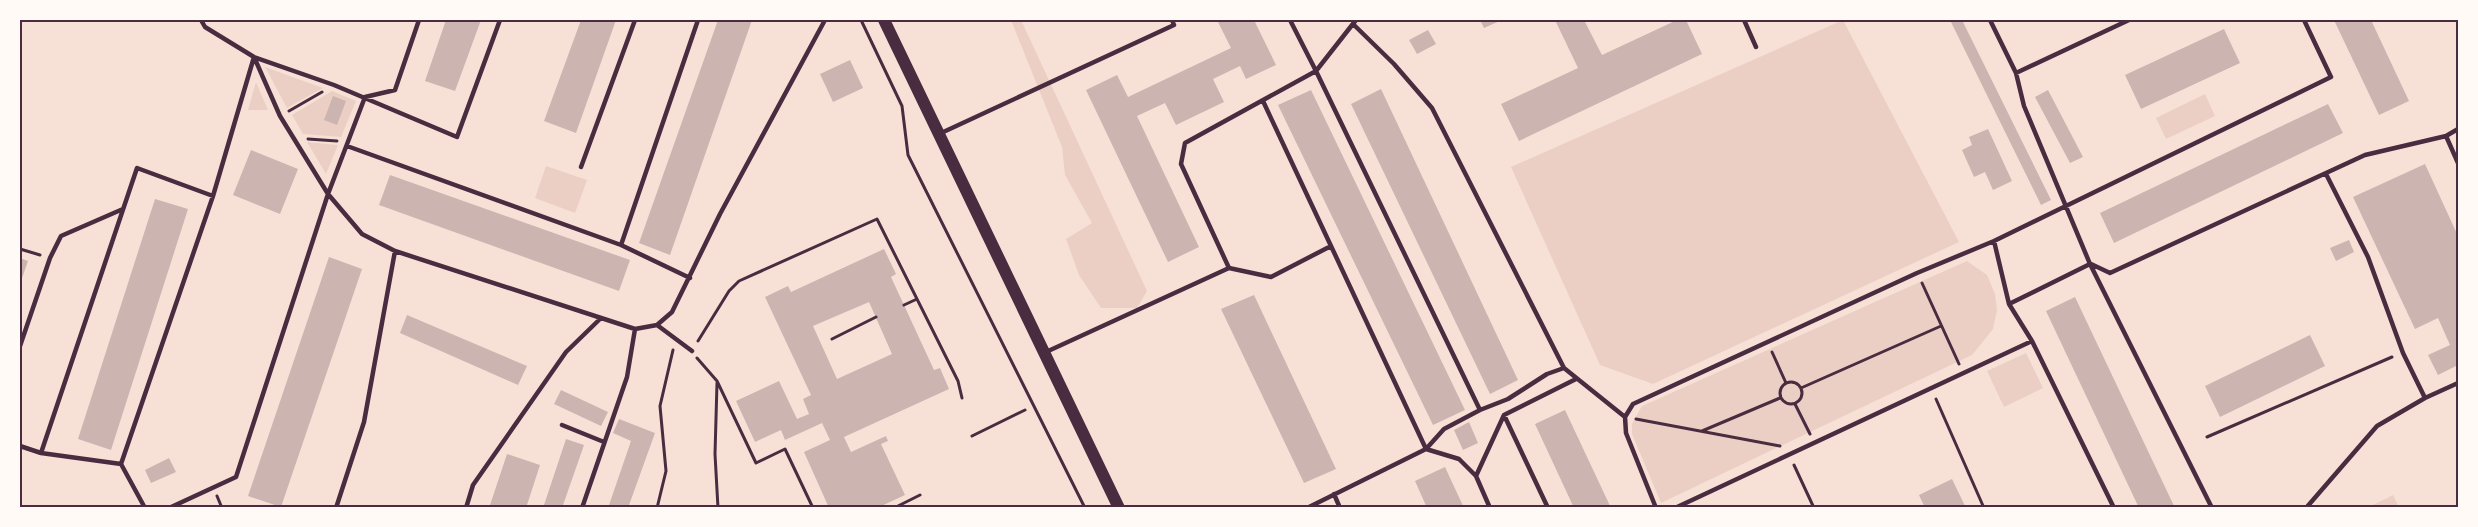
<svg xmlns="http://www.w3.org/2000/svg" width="2478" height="527" viewBox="0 0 2478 527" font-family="'Source Serif 4',serif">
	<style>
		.green { fill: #ebcfc5 }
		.building { fill: #ccb4b1; fill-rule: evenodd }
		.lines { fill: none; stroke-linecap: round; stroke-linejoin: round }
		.path { stroke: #4a2c40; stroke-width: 3 }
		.service { stroke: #4a2c40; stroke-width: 4.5 }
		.secondary { stroke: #4a2c40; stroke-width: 12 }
		.neatline { fill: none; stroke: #4a2c40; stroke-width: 2 }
	</style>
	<rect width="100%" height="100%" fill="#f7e1d7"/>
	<!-- green -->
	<path class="green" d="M 1011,20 L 1021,20 L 1147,291 L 1137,308 L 1101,308 L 1079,275 L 1066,239 L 1092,223 L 1065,175 L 1062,147 Z
		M 1843,20 L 1959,242 L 1653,384 L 1600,365 L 1511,167 Z
		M 265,67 L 323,88 L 287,108 Z
		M 256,82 L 268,110 L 248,110 Z
		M 332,91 L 356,101 L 341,137 L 303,134 L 292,115 Z
		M 2205,94 L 2215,116 L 2166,139 L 2156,118 Z
		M 307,142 L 338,145 L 326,174 Z
		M 546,166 L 587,180 L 575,213 L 535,198 Z
		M 1967,261 L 1987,275 L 1995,294 L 1997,310 L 1993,329 L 1972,355 L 1661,503 L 1632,434 L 1632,424 L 1642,406 Z
		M 2026,353 L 2043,388 L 2004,407 L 1987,371 Z
		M 2393,495 L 2399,507 L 2369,507 Z"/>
	<!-- building -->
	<path class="building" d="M 446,20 L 481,20 L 455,91 L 425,81 Z
		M 581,20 L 616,20 L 576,133 L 544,121 Z
		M 718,20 L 752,20 L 670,255 L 639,243 Z
		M 1217,20 L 1254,20 L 1276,65 L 1246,79 L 1240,66 L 1213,79 L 1224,102 L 1176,125 L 1165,103 L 1137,116 L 1199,247 L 1168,262 L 1086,90 L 1117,75 L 1128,97 L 1231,48 Z
		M 1480,20 L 1502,20 L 1484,28 Z
		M 1555,20 L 1584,20 L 1602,55 L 1677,20 L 1686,20 L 1702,54 L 1519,141 L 1501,104 L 1578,68 Z
		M 1950,20 L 1962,20 L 2051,200 L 2041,205 Z
		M 2334,20 L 2371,20 L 2409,101 L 2379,115 Z
		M 2224,29 L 2240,63 L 2141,109 L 2125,75 Z
		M 1428,30 L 1436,44 L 1417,54 L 1409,40 Z
		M 850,60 L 863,88 L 833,102 L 820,74 Z
		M 1381,89 L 1518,380 L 1490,394 L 1351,104 Z
		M 1311,90 L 1465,410 L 1433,425 L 1278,105 Z
		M 2048,90 L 2083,157 L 2070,163 L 2035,97 Z
		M 333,96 L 346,101 L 337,125 L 324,120 Z
		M 2328,104 L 2343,133 L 2114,243 L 2100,213 Z
		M 1988,129 L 2012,181 L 1993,190 L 1985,172 L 1974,177 L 1962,150 L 1972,145 L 1969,137 Z
		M 251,150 L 298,169 L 280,214 L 233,195 Z
		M 2425,164 L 2458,236 L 2458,365 L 2438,375 L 2428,355 L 2450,345 L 2438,318 L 2415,329 L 2353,197 Z
		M 390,175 L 630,260 L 619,291 L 379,205 Z
		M 155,199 L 188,209 L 111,450 L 78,439 Z
		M 2349,240 L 2354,252 L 2336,261 L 2330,248 Z
		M 884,249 L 896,274 L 891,277 L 934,370 L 940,368 L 949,389 L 844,437 L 851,452 L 886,436 L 888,441 L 881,444 L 905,495 L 877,508 L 829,508 L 804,452 L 830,440 L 822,423 L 785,440 L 781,430 L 755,442 L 736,401 L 779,381 L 797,419 L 809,414 L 803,399 L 811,395 L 765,297 L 788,286 L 791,292 ZM 869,302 L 892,354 L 837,379 L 813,326 Z
		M 329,257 L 362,269 L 281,507 L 248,496 Z
		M 20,258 L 28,261 L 20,284 Z
		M 1254,295 L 1336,469 L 1304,483 L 1221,309 Z
		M 2075,297 L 2175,508 L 2139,508 L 2046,311 Z
		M 407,315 L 527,366 L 518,385 L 400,333 Z
		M 2310,335 L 2325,366 L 2220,417 L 2205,386 Z
		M 561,390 L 608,412 L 601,426 L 554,404 Z
		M 1565,410 L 1611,508 L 1574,508 L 1535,424 Z
		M 619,419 L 655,433 L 628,508 L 608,508 L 631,441 L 613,433 Z
		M 1469,422 L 1478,443 L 1463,450 L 1454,430 Z
		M 566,439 L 584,445 L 562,508 L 543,508 Z
		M 507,454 L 540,465 L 526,508 L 489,508 Z
		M 169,458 L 176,472 L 151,483 L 145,470 Z
		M 1445,467 L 1458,495 L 1464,508 L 1427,508 L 1415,481 Z
		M 1952,479 L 1966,508 L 1925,508 L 1919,495 Z"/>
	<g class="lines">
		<!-- path -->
		<path class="path" d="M 861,20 L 902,106 L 908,155 L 1085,508
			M 289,111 L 322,92
			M 308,139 L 337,141
			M 20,249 L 40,255
			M 1922,283 L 1959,364
			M 904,305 L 917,299
			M 832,339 L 876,317
			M 698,341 L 729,291 L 739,281 L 877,219 L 958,381 L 962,398
			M 1772,352 L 1786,383
			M 697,358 L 717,381 L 756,463 L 785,449 L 813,508
			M1780 393a11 11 0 1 1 22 0a11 11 0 1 1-22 0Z
			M 717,383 L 715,454 L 718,508
			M 1801,388 L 1941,326
			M 1936,399 L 1984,508
			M 1795,404 L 1810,434
			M 1636,419 L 1780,446
			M 1702,431 L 1780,398
			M 972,436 L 1025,410
			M 2207,437 L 2392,357
			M 1794,465 L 1814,508
			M 217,496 L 222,508
			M 657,508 L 666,471 L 660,406 L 673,350
			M 894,508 L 920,495"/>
		<!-- service -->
		<path class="service" d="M 201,20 L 205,27 L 254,57 L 334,85 L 457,137 L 500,20
			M 1356,20 L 1316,71 L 1480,410
			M 1744,20 L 1756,47
			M 1990,20 L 2016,73 L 2024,106 L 2090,264 L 2212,508
			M 1353,24 L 1394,64 L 1432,108 L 1564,368 L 1625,417
			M 254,57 L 280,116 L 328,194 L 362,234 L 395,251 L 635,329 L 657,325 L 672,312 L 720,214 L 825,20
			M 2016,73 L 2129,20
			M 939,134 L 1174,25 L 1172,20
			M 2446,136 L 2458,163
			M 347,146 L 621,245 L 698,20
			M 581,167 L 635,20
			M 2326,174 L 2368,257 L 2403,353 L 2425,398
			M 1994,241 L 2009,304
			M 621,245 L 690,278
			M 1331,246 L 1426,449 L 1459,459 L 1476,476 L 1490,508
			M 2090,264 L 2009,304 L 2032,341 L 2114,508
			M 2091,264 L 2110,273 L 2365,155 L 2446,136 L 2458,129
			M 1229,268 L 1181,164 L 1185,143 L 1316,71 L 1290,20
			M 657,325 L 692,351
			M 20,346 L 50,258 L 61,236 L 123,209
			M 1046,352 L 1229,268 L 1271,277 L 1331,246 L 1263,101
			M 1504,415 L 1548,508
			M 562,425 L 604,442
			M 20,446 L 41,453 L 137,168 L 213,196 L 254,57
			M 41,453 L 121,464 L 145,508
			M 121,464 L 213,196
			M 1476,476 L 1504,415 L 1576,379
			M 1334,494 L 1340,508
			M 169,508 L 236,477 L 328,194 L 365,97 L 395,90 L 419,20
			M 336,508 L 364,422 L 395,251
			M 466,508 L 473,485 L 566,352 L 601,318
			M 582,508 L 627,377 L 635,329
			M 1307,508 L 1426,449 L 1444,429 L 1480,410 L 1508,399 L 1547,374 L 1564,368
			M 1656,508 L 1626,433 L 1625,417 L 1633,404 L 1917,273 L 1994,241 L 2331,77 L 2304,20
			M 1675,508 L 2032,341
			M 2306,508 L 2377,426 L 2425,398 L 2458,383"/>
		<!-- secondary -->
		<path class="secondary" d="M 884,20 L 1119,508"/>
	</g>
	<!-- border -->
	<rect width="2478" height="527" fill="none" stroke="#fffaf5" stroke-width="42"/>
	<rect x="21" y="21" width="2436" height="485" class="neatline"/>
</svg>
